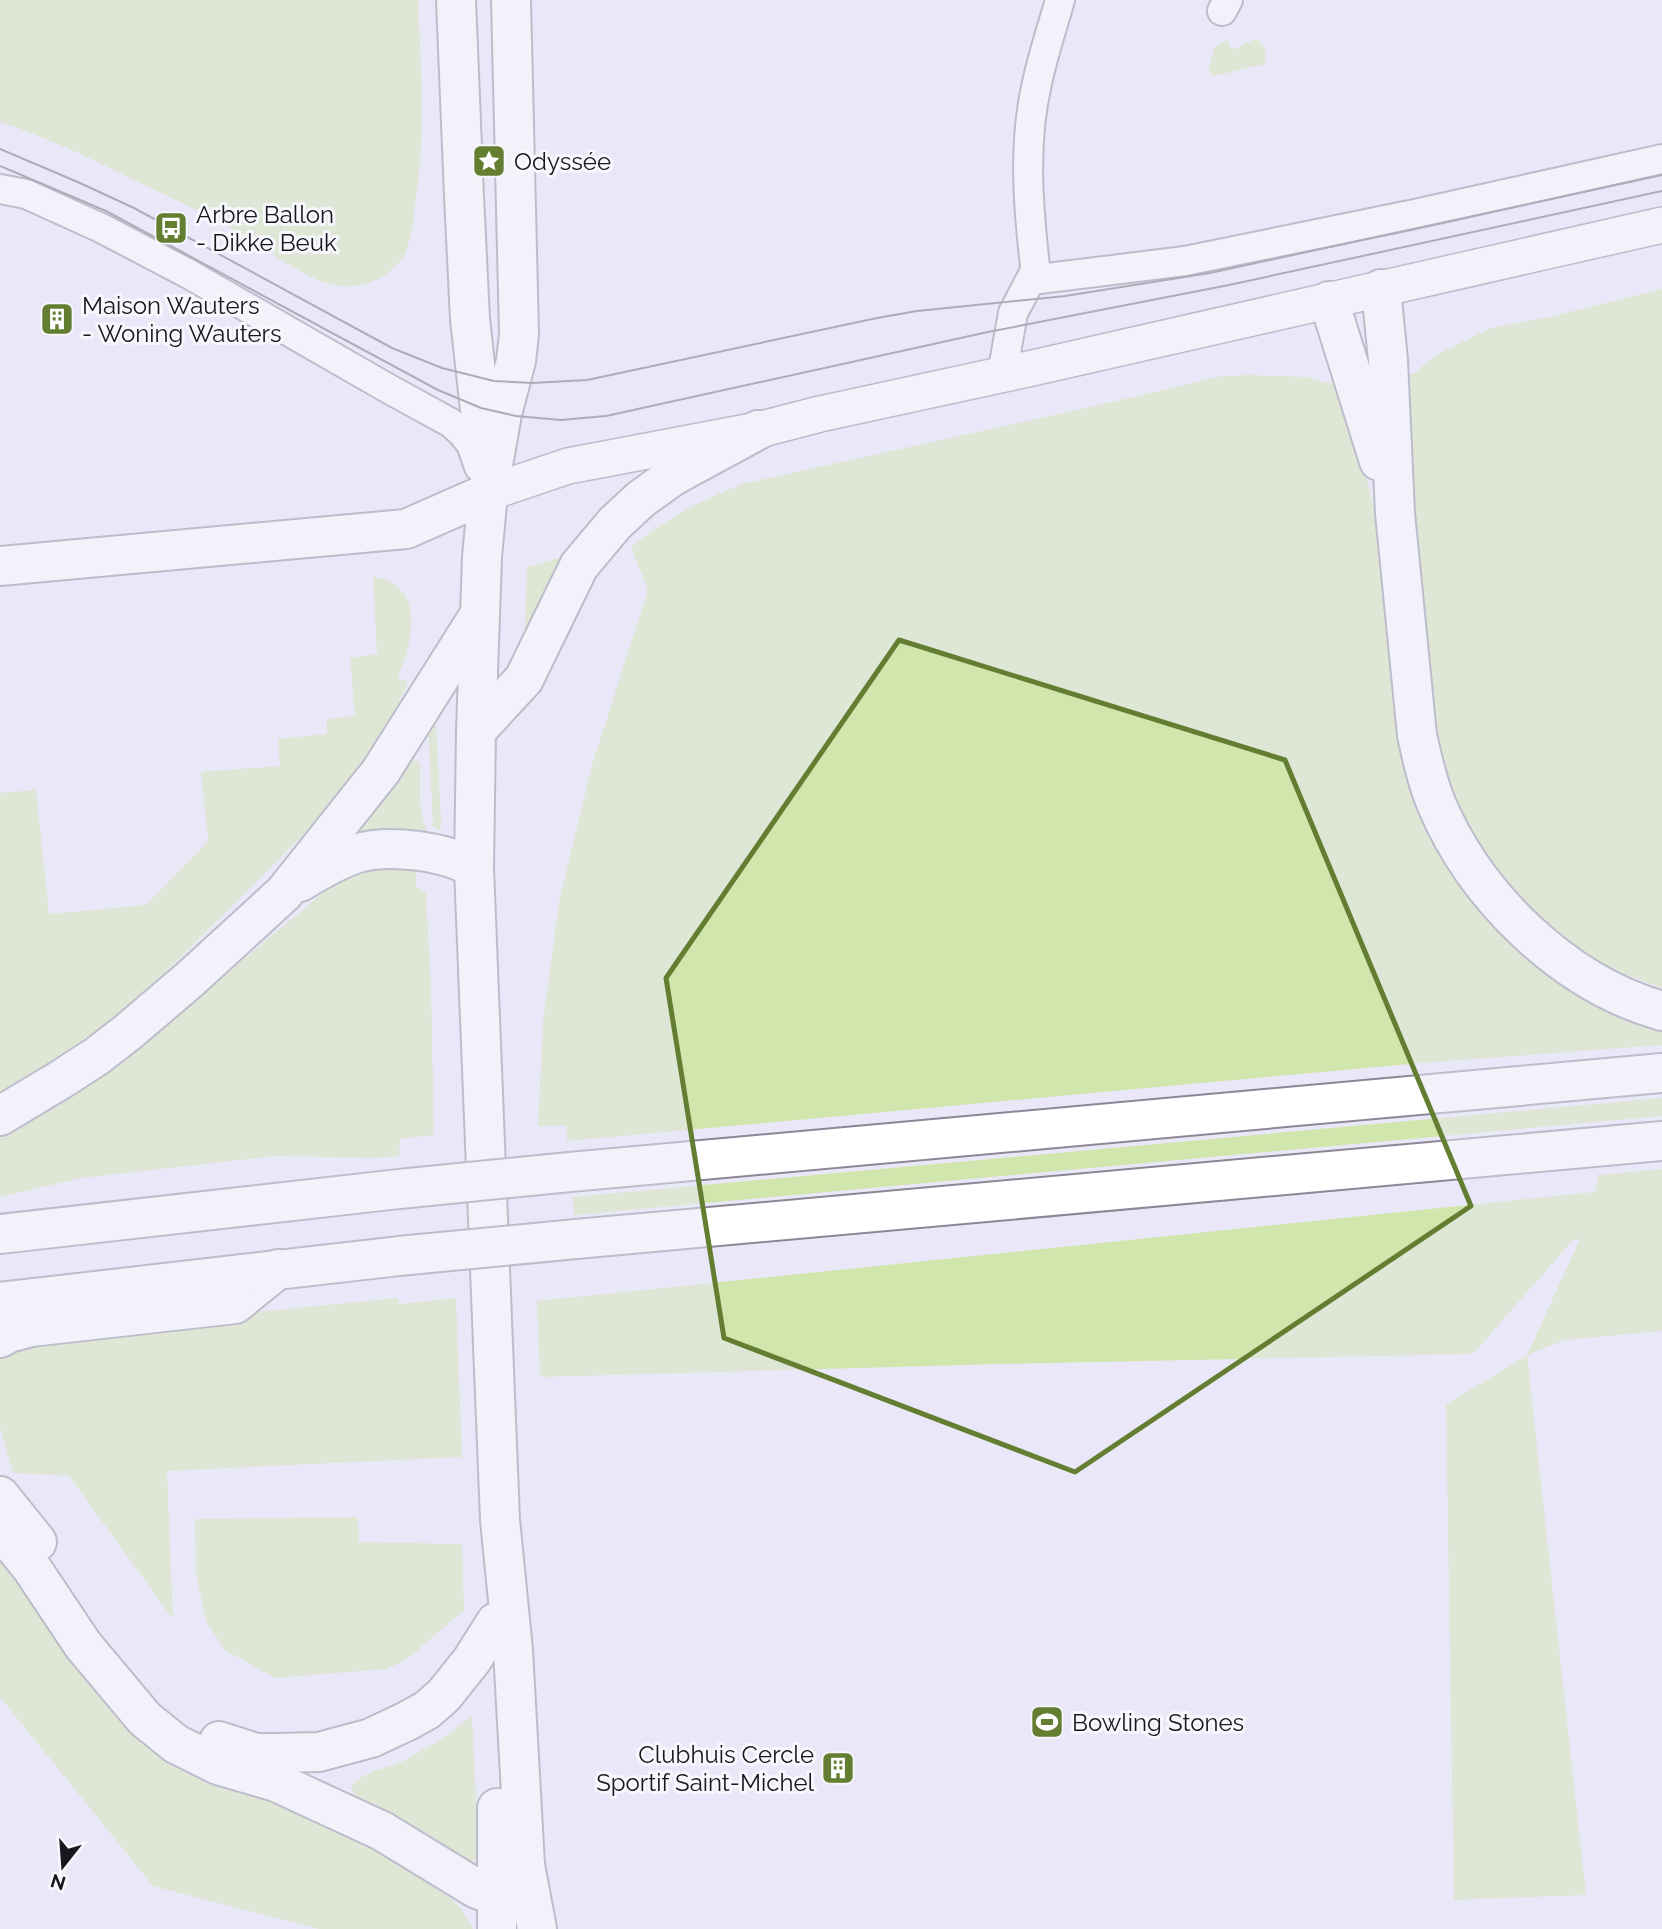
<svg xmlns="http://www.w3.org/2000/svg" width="1662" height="1929" viewBox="0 0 1662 1929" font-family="Raleway,sans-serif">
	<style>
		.green { fill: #d0e6ad }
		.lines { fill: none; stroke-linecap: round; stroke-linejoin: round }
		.minor-casing { stroke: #8a8896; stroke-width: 32 }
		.tertiary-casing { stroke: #8a8896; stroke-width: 38 }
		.secondary-casing { stroke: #8a8896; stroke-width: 42 }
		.motorway-casing { stroke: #8a8896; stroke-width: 42 }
		.minor { stroke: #fff; stroke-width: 28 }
		.tertiary { stroke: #fff; stroke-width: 35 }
		.secondary { stroke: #fff; stroke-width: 38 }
		.motorway { stroke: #fff; stroke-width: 38 }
		.tram { stroke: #66656f; stroke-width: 2 }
		.motorway-bridge-casing { stroke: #8a8896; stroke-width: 42; stroke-linecap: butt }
		.motorway-bridge { stroke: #fff; stroke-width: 38 }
		.marked { fill: none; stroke: #637d31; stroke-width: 5; stroke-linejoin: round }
		.labels { text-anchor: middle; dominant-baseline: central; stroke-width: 6; stroke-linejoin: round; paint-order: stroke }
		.poi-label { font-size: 24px; fill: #18171d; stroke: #f7f7fd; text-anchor: start }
	</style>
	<rect width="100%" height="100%" fill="#eae8f8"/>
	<!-- green -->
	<path class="green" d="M 0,0 L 418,0 C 421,69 426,138 415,206 C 413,222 412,238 405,253 C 392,277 364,289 338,286 C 308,282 263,246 236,231 C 200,211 163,194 126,176 C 85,156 44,136 0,122 Z
		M 1255,39 C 1264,42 1269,57 1264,64 L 1215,76 L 1210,74 L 1209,70 L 1214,47 L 1227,40 L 1232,50 Z
		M 1662,289 L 1662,988 L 1613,970 L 1565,939 L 1501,881 L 1462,818 L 1437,743 L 1426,655 L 1403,376 L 1415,373 L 1434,356 L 1491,328 L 1549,317 Z
		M 1249,375 L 1307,377 L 1328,383 L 1342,382 L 1376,516 L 1385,592 L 1459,879 L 1662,1022 L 1662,1045 L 1421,1063 L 567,1141 L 566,1125 L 538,1127 L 543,1023 L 559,902 L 592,765 L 648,590 L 631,547 C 667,517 699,502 742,484 L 1095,406 L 1222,376 Z
		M 559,558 L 560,579 L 524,649 L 527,567 Z
		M 373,577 C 427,584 413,643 397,678 L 408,682 L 390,724 L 371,755 L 347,787 L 297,841 L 147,990 L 102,1028 L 0,1096 L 0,793 L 36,790 L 49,914 L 146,905 L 208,841 L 201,772 L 280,766 L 278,739 L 327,734 L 327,719 L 355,716 L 350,658 L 377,654 Z
		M 432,721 L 436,724 L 441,820 L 441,828 L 439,830 L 433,826 L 428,727 Z
		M 409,759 L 420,762 C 421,785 416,816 431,836 L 358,834 L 356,832 Z
		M 392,866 L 416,869 L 416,887 L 426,893 L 431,987 L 434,1135 L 400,1139 L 399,1156 L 373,1158 L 275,1156 L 81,1178 L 0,1197 L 0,1138 L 65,1099 L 154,1034 L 330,887 C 353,873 365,869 392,866 Z
		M 1662,1098 L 1662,1116 L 574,1215 L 572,1197 Z
		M 1662,1169 L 1662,1331 L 1565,1340 L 1527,1355 L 1586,1895 L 1454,1900 L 1446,1405 L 1527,1355 L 1580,1239 L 1573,1240 L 1473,1354 L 999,1364 L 540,1377 L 537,1301 L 1595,1192 L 1599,1175 Z
		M 398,1298 L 399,1304 L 456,1298 L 462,1457 L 167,1471 L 173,1619 L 69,1476 L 13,1473 L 0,1427 L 0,1351 L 145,1323 Z
		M 358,1517 L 359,1542 L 462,1544 L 464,1610 L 406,1660 L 386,1669 L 275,1678 L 225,1650 L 206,1621 L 196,1573 L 195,1519 Z
		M 0,1549 L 207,1777 L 319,1820 L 347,1832 L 434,1883 L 462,1910 L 473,1929 L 319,1929 L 153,1886 L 0,1697 Z
		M 472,1715 L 479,1859 L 469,1861 L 462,1859 L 412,1826 L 374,1804 L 362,1800 L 354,1794 L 351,1787 C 364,1769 391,1768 409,1758 C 432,1745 453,1732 472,1715 Z"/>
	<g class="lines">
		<defs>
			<path id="minor" d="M 1222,11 L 1228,0
				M 0,189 L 26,194 L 101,228 L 187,273 L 389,389 L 451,423 L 462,433 L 471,444 L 479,467
				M 1031,280 L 1185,261 L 1415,214 L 1662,159
				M 1002,375 L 1013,313 L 1034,273 L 1035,266 C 1028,205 1023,143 1037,83 C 1043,55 1052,28 1060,0"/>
			<path id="tertiary" d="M 488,493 L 568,466 L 758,430 L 820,414 L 1037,367 L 1662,225"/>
			<path id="secondary" d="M 456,0 L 464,196 L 470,319 L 484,446
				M 511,0 L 519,334 L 516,361 L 502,414 L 488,493 L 482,557 L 476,731 L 474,868 L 500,1520 L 513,1650 L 525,1865 L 537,1929
				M 0,566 L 406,529 L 488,493
				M 476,731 L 524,679 L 579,566 L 615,523 L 641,499 L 673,476 L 758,430
				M 497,1808 L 497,1929"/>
			<path id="motorway" d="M 1381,289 L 1388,360 L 1395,513 L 1417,735 C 1422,758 1427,781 1436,803 C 1475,896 1563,983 1662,1011
				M 1329,301 L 1379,461
				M 300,882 C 318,871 338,859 358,853 C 390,844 445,851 474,868
				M 0,1116 L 60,1080 L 97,1056 L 128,1032 L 189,980 L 284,893 L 381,771 L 480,614
				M 570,1172 L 1662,1073
				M 0,1234 L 399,1189
				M 576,1239 L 1662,1141
				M 0,1302 L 399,1256
				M 0,1338 L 9,1333 L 31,1327 L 235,1304 L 278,1269
				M 0,1496 L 37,1542
				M 0,1529 L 31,1567 L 83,1645 L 145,1719 L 176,1744 L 218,1765 L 276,1782 L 382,1831 L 477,1889 L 496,1896 C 511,1888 519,1880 525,1865
				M 219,1741 L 256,1753 L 277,1753 L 319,1752 L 371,1738 L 407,1721 L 427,1710 L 444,1695 L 472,1660 L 496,1622"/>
		</defs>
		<!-- minor casing -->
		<use href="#minor" class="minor-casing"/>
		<!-- tertiary casing -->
		<use href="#tertiary" class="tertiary-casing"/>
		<!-- secondary casing -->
		<use href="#secondary" class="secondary-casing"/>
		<!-- motorway casing -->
		<use href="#motorway" class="motorway-casing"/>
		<!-- minor -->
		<use href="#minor" class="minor"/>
		<!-- tertiary -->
		<use href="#tertiary" class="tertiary"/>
		<!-- secondary -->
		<use href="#secondary" class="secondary"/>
		<!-- motorway -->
		<use href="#motorway" class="motorway"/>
		<!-- tram -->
		<path class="tram" d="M 0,149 L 80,183 L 134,208 L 392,348 L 442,368 L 494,381 L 532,383 L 587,380 L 877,318 L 917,311 L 1065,296 L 1210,273 L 1662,175
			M 0,166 L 106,211 L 438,390 L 481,408 L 516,416 L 561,420 L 606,416 L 988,332 L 1229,285 L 1662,191"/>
		<defs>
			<path id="motorway-bridge" d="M 399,1189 L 570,1172
				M 399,1256 L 576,1239"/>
		</defs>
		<!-- motorway-bridge casing -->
		<use href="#motorway-bridge" class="motorway-bridge-casing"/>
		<!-- motorway-bridge -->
		<use href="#motorway-bridge" class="motorway-bridge"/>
	</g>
	<!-- marked area -->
	<path d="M0 0H1662V1929H0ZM 899,640 L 1285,760 L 1471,1206 L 1075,1472 L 724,1338 L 666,978 Z" fill="#eae8f8" fill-opacity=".55" fill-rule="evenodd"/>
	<path class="marked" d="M 899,640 L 1285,760 L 1471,1206 L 1075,1472 L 724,1338 L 666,978 Z"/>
	<!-- icons -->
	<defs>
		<symbol id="sight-square" viewBox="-11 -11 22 22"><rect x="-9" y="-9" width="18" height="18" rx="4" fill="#637d31" stroke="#f7f7fd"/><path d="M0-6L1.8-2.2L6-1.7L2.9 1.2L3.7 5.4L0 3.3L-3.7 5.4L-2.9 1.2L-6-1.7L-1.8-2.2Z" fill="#fff"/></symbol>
		<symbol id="bus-square" viewBox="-11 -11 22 22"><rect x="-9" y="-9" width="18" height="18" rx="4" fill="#637d31" stroke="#f7f7fd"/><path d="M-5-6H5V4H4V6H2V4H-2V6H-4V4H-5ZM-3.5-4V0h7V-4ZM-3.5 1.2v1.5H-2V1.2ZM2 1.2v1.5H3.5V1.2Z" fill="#fff"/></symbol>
		<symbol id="building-square" viewBox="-11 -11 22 22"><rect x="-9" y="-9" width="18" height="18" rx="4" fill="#637d31" stroke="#f7f7fd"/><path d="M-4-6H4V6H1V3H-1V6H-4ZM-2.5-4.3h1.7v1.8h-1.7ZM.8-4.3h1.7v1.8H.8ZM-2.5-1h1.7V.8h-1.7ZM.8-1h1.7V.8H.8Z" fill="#fff"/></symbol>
		<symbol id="stadium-square" viewBox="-11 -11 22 22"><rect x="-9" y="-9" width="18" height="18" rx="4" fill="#637d31" stroke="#f7f7fd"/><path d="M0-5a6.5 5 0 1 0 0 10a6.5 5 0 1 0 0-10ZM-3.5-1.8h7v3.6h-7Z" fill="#fff"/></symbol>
	</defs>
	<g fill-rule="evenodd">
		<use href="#sight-square" x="470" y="142" width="38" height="38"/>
		<use href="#bus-square" x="152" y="209" width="38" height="38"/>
		<use href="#building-square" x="38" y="300" width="38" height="38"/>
		<use href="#stadium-square" x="1028" y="1703" width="38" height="38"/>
		<use href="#building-square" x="819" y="1749" width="38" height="38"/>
	</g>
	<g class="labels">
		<!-- poi labels -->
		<g class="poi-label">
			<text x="514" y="161">Odyssée</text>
			<text x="196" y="214">Arbre Ballon<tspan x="196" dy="28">- Dikke Beuk</tspan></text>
			<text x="82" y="305">Maison Wauters<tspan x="82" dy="28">- Woning Wauters</tspan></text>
			<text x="1072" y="1722">Bowling Stones</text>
			<text x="814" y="1754" text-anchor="end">Clubhuis Cercle<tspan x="814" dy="28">Sportif Saint-Michel</tspan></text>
		</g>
	</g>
	<!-- north arrow -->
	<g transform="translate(63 1866) rotate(197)" stroke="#f7f7fd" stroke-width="5" paint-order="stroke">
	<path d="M0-5L12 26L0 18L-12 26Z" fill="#18171d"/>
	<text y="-10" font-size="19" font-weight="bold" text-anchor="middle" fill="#18171d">N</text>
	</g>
</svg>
